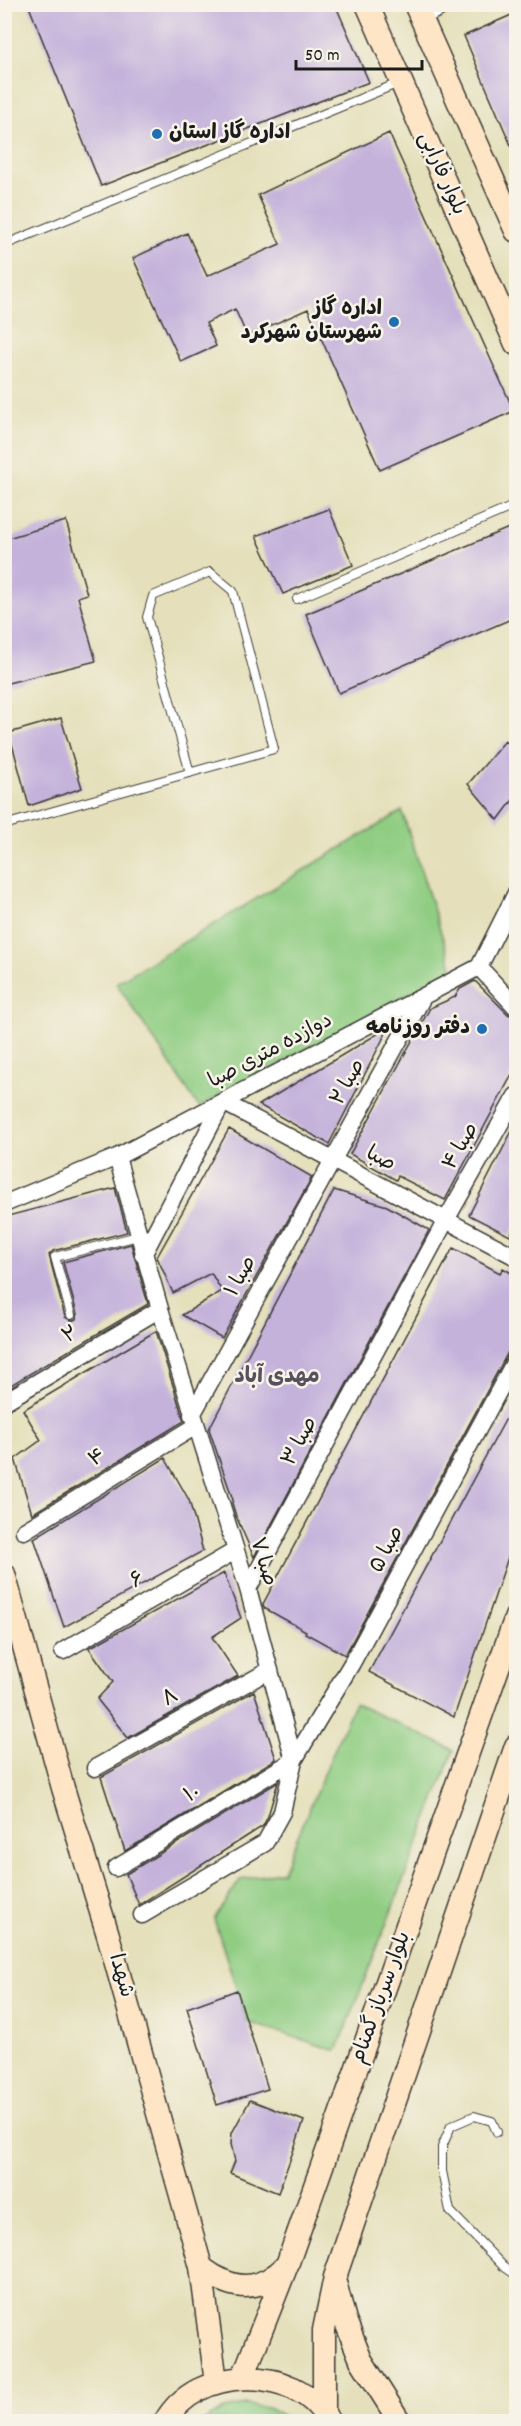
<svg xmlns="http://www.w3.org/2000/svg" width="521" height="2426" viewBox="0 0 521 2426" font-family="Dekko,'Playpen Sans Arabic',sans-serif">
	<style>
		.green { fill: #90cd83; stroke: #567450; stroke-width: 1.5 }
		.building { fill: #c5b2db }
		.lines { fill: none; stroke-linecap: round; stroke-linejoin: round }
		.lane-casing { stroke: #3a3934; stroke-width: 10 }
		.street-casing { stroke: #3a3934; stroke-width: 19 }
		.secondary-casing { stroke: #3a3934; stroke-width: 25 }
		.lane { stroke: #fff; stroke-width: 8 }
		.street { stroke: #fff; stroke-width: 16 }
		.secondary { stroke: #fee5c5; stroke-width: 22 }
		.poi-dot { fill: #1f6fb2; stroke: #f7f3e8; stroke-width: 2 }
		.labels { text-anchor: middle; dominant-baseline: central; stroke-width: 5; stroke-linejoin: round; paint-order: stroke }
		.poi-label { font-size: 21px; font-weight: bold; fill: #1c1c1c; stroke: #f7f3e8; text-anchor: end }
		.street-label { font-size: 21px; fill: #1c1c1c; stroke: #f7f3e8 }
		.neighbourhood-label { font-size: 22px; font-weight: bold; fill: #57505f; stroke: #f7f3e8 }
	</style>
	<rect width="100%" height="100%" fill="#f7f3e8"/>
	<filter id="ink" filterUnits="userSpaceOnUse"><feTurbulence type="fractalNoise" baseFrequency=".0167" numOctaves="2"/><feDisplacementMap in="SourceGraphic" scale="12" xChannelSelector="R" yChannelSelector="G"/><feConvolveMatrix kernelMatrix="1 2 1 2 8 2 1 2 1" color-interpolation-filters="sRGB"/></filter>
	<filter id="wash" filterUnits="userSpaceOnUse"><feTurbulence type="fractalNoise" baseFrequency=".008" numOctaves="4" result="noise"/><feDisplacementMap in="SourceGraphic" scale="24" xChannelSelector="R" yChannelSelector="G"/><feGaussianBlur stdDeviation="1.35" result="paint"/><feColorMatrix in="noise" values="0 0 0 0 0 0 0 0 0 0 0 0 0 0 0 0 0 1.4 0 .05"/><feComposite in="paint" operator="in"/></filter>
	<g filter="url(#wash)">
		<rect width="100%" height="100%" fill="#e5e0bb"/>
		<!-- green -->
		<path class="green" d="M 402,811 L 453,970 L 199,1107 L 116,983 Z
			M 354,1703 L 454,1750 L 337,2051 L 247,2022 L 214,1919 L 240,1880 L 283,1871 Z
			M 246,2405 L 268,2408 L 293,2421 L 203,2421 L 224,2409 Z"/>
		<g id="blocks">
			<!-- building -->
			<path class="building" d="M 28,4 L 335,4 L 369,82 L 101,186 Z
				M 516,13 L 516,157 L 464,36 Z
				M 389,133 L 514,411 L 380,470 L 308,309 L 247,336 L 235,309 L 206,323 L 216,346 L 181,362 L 133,258 L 187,233 L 207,276 L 280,244 L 258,195 Z
				M 329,509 L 353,565 L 283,594 L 256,536 Z
				M 66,521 L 87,594 L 78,597 L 96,661 L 4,684 L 4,539 Z
				M 511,527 L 516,541 L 516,617 L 339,693 L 306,614 Z
				M 61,718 L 82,788 L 29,806 L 9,733 Z
				M 505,741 L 516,751 L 516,796 L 498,820 L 468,784 Z
				M 475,981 L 508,1014 L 516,1017 L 516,1067 L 445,1200 L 398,1176 L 396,1180 L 350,1154 L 430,1008 L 455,997 L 460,989 Z
				M 389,1027 L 329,1144 L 259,1105 Z
				M 516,1123 L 516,1223 L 510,1236 L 469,1215 Z
				M 229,1129 L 312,1177 L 222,1338 L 182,1315 L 222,1291 L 211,1273 L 173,1293 L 157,1257 Z
				M 115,1188 L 127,1232 L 53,1251 L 49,1255 L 65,1317 L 72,1321 L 76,1319 L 77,1314 L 63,1262 L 131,1244 L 148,1304 L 4,1389 L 4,1217 Z
				M 334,1190 L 387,1206 L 429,1230 L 254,1557 L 236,1516 L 232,1503 L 233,1500 L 209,1429 Z
				M 453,1248 L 500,1273 L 503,1268 L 516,1276 L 516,1341 L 507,1354 L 345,1655 L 305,1633 L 306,1631 L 264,1608 L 263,1604 Z
				M 156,1331 L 184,1421 L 32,1514 L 15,1459 L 41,1440 L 23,1410 Z
				M 516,1400 L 516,1534 L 454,1717 L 369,1672 Z
				M 165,1458 L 189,1500 L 203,1551 L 64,1627 L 34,1538 Z
				M 224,1573 L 241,1618 L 212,1637 L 238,1676 L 128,1738 L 97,1699 L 113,1682 L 89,1648 Z
				M 254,1691 L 276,1759 L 125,1851 L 101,1777 Z
				M 278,1782 L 268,1816 L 263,1826 L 139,1905 L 126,1874 Z
				M 237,1990 L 268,2089 L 217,2105 L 187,2008 Z
				M 250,2100 L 304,2121 L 278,2193 L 230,2173 L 235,2161 L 231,2144 L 232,2133 Z"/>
		</g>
	</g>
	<g filter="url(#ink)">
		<use href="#blocks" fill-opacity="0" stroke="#3a3934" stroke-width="1.5"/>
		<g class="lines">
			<defs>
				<path id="lane" d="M 4,245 L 401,82
					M 297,599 L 516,505
					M 4,825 L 274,749 L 233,591 L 210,572 L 153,596 L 147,617 L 190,773
					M 71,1315 L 55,1257 L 138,1236
					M 497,2132 L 492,2121 L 474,2116 L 451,2126 L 442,2147 L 442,2171 L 450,2211 L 503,2266 L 516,2275"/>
				<path id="street" d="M 421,17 L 447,4
					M 479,967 L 516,1007
					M 117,1157 L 160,1309 L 248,1589 L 294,1760 L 282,1812 L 265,1843 L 142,1915
					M 4,1204 L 117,1157 L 479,967 L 516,893
					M 143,1255 L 223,1102 L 516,1257
					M 4,1402 L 160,1309
					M 192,1415 L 423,997
					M 24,1531 L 196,1426
					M 248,1589 L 446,1220 L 516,1096
					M 63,1651 L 235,1551
					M 95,1768 L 270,1670
					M 116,1868 L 294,1760 L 352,1663 L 516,1359"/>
				<path id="secondary" d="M 367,4 L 516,344
					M 415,4 L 516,231
					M 4,1574 L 63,1788 L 108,1935 L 201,2267 L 216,2382
					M 201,2267 C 231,2291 259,2294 287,2265
					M 336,2286 L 345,2320 L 361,2360 L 400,2422
					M 243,2377 L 287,2265 L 516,1617
					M 324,2413 L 324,2330 L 335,2277 L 516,1746
					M 165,2422 C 196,2365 296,2363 328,2420"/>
			</defs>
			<!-- lane casing -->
			<use href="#lane" class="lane-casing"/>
			<!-- street casing -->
			<use href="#street" class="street-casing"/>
			<!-- secondary casing -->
			<use href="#secondary" class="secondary-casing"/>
			<!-- lane -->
			<use href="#lane" class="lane"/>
			<!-- street -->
			<use href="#street" class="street"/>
			<!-- secondary -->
			<use href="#secondary" class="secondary"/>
		</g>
	</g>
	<!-- markers -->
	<g class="poi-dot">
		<circle cx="157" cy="134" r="6"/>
		<circle cx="394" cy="322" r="6"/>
		<circle cx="482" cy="1029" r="6"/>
	</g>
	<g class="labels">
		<!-- poi labels -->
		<g class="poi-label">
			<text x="169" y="134" text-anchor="start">اداره گاز استان</text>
			<text x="382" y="310">اداره گاز<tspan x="382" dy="24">شهرستان شهرکرد</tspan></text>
			<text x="470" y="1029">دفتر روزنامه</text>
		</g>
		<!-- street labels -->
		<g class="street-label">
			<text transform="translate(441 174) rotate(66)">بلوار فارابی</text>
			<text transform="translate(271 1052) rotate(-28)">دوازده متری صبا</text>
			<text transform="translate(349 1083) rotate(-61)">صبا ۲</text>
			<text transform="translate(462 1147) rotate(-60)">صبا ۴</text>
			<text transform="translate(380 1160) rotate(28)">صبا</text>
			<text transform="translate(242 1277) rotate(-61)">صبا ۱</text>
			<text transform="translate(71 1336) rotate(-31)">۲</text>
			<text transform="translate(301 1442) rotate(-62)">صبا ۳</text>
			<text transform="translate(98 1459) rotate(-31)">۴</text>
			<text transform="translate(388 1550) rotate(-62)">صبا ۵</text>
			<text transform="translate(262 1562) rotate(73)">صبا ۷</text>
			<text transform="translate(138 1581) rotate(-30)">۶</text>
			<text transform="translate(171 1699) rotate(-29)">۸</text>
			<text transform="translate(193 1795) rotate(-31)">۱۰</text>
			<text transform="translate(120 1976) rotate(74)">شهدا</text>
			<text transform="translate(382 1998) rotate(-70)">بلوار سرباز گمنام</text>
		</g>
		<!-- neighbourhood labels -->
		<g class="neighbourhood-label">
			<text x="277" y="1377">مهدی آباد</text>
		</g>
	</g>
	<!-- margin -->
	<rect width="521" height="2426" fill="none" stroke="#f7f3e8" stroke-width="24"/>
	<!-- scale -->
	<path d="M296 60v9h126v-9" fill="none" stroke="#1c1c1c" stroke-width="3"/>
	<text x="305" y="60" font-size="18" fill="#1c1c1c" stroke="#f7f3e8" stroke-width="4.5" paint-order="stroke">50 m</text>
</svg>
